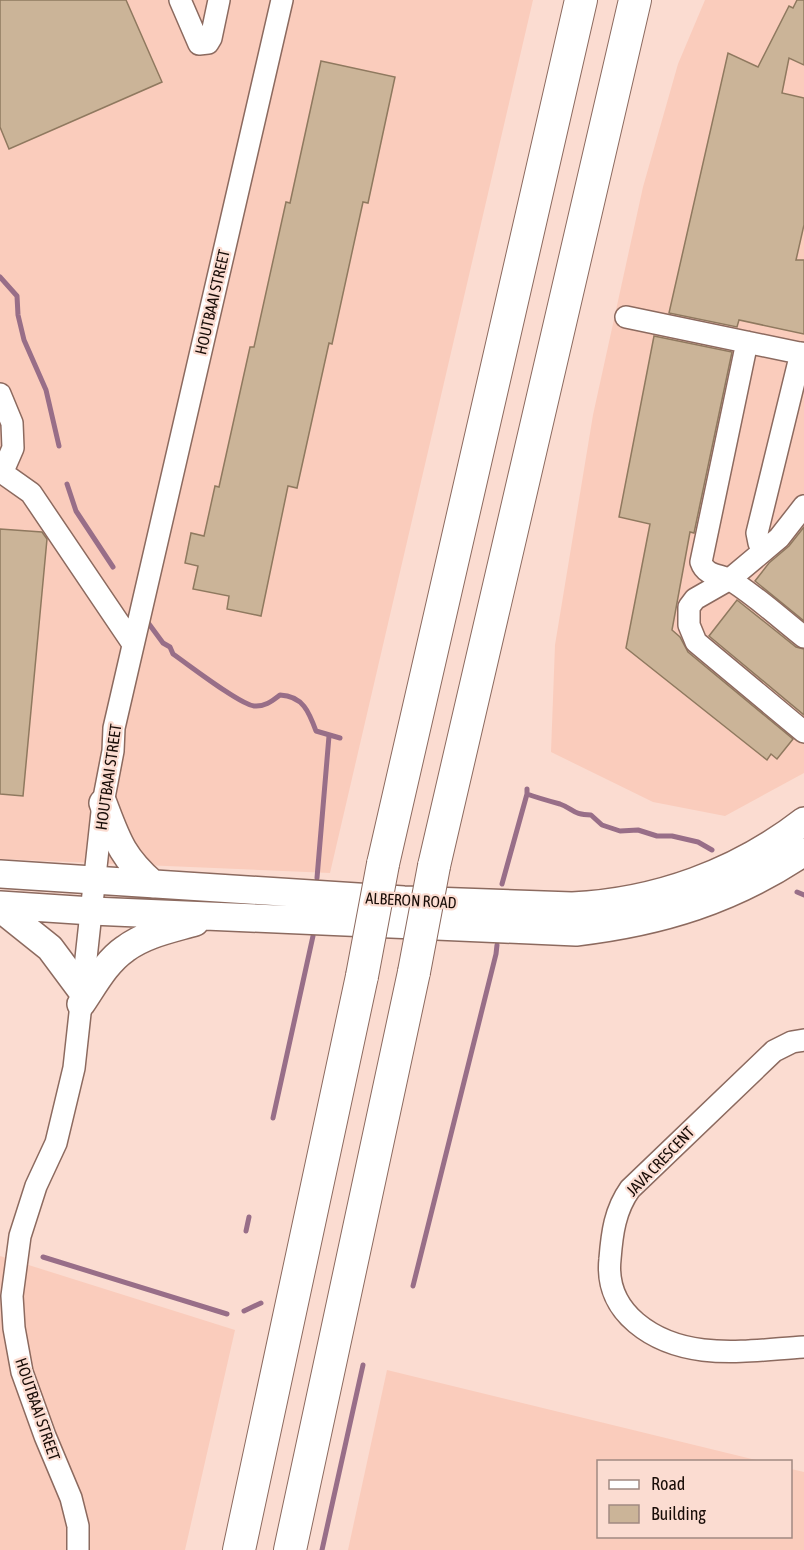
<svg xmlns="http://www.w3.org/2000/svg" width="804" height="1550" viewBox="0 0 804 1550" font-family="'Asap Condensed',sans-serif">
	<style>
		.built { fill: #faccbc }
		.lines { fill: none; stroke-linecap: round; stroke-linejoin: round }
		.stream { stroke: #986e88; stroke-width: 5 }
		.building { fill: #cbb498; stroke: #8f795f; stroke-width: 1.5 }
		.minor-casing { stroke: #8c6a5f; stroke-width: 24 }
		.major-casing { stroke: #8c6a5f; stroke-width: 30 }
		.highway-casing { stroke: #8c6a5f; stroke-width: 34 }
		.minor { stroke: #fff; stroke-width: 21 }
		.major { stroke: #fff; stroke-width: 27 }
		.highway { stroke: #fff; stroke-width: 32 }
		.highway-bridge-casing { stroke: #8c6a5f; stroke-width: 34; stroke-linecap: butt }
		.highway-bridge { stroke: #fff; stroke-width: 32 }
		.labels { text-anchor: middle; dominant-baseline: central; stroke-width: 4.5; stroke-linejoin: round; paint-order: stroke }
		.street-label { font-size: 16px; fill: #190d08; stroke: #fbdcd1 }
	</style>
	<rect width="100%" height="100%" fill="#fbdcd1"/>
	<!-- built -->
	<path class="built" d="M 0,0 L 533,0 L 330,873 L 0,859 Z
		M 705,0 L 804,0 L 804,773 L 725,816 L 653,802 L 551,752 L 555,645 L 593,415 L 643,187 L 678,64 Z
		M 0,1256 L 235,1330 L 185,1550 L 0,1550 Z
		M 387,1370 L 760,1461 L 598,1462 L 598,1536 L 790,1536 L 791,1469 L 804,1472 L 804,1550 L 348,1550 Z"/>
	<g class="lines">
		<!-- stream -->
		<path class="stream" d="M 0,277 L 17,296 L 18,315 L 24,340 L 46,390 L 59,446
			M 67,484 L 76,511 L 113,567
			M 149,624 L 163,643 L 170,647 L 173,654 C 189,665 239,704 254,706 C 265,707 272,701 280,695 C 303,696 309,712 316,731 L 340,738
			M 527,794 C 538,798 549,801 560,804 C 574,809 573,815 591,815 L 602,825 L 620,831 L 638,830 L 657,836 L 672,836 L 698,842 L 712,850
			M 317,878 L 329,736
			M 502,884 L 527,794 L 527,789
			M 797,892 L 804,895
			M 273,1118 L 313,936
			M 246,1231 L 249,1217
			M 43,1257 L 227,1314
			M 413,1286 L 496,954 L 497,945
			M 244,1311 L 261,1303
			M 322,1550 L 363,1365"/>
	</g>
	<!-- building -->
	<path class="building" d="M 0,0 L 126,0 L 162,82 L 9,149 L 0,127 Z
		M 797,0 L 804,0 L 804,65 L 789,58 L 782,93 L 804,98 L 804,225 L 796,260 L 804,260 L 804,334 L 739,320 L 737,327 L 669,313 L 728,53 L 758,67 L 789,6 L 793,8 Z
		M 321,61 L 395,77 L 368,203 L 363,202 L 332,344 L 329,343 L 297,488 L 288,486 L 261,616 L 227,609 L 229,596 L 193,589 L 198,566 L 185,563 L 191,533 L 204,536 L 215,486 L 219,487 L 250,347 L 254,347 L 286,202 L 290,203 Z
		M 654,336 L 732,352 L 694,533 L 690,532 L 672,630 L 680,637 L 688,652 L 793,739 L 777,759 L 771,754 L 767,760 L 626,648 L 650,524 L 619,517 Z
		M 804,527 L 804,621 L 755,581 L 769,563 L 789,546 Z
		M 0,529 L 42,532 L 47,539 L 23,796 L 0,794 Z
		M 737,600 L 796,647 L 804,649 L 804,715 L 709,636 Z"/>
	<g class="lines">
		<defs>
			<path id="minor" d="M 180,0 L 199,44 L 208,43 L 211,38 L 219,0
				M 626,317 L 804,354
				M 747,342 L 701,562 C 706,577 721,574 732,581 C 757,597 780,618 804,637
				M 0,394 L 12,423 L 13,448 L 3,471
				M 0,471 L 31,493 L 133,644
				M 804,506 L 779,538 L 730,579 L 695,599 L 689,607 L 689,625 L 696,642 L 804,732
				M 763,551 L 759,543 L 757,533 L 801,353
				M 804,1040 L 792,1042 L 774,1051 L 630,1189 C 615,1210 612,1233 610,1259 C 604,1314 655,1344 703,1350 C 736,1354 771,1349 804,1347
				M 78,1550 L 78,1526 L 71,1498 L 45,1436 L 22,1372 L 14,1328 L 12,1296 L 20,1236 L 36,1186 L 56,1143 L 74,1068 L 103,803 L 113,751 L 114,728 L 282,0"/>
			<path id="major" d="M 103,803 C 117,840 122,857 153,884
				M 0,874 L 404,900 L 572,906 C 656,902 737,873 804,821
				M 0,905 L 92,911 L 576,932 C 661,922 733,900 804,852
				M 0,908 L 50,948 L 82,991
				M 81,1004 C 94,985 106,962 125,949 C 145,934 171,929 195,922"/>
			<path id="highway" d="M 383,864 L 581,0
				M 434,866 L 635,0
				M 239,1550 L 362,976
				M 290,1550 L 414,972"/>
		</defs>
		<!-- minor casing -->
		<use href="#minor" class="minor-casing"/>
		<!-- major casing -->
		<use href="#major" class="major-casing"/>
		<!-- highway casing -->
		<use href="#highway" class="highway-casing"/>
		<!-- minor -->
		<use href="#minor" class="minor"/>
		<!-- major -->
		<use href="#major" class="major"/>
		<!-- highway -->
		<use href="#highway" class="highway"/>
		<defs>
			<path id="highway-bridge" d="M 414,972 L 434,866
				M 362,976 L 383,864"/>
		</defs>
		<!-- highway-bridge casing -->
		<use href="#highway-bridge" class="highway-bridge-casing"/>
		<!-- highway-bridge -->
		<use href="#highway-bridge" class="highway-bridge"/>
	</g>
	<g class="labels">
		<!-- street labels -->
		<g class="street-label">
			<text transform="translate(212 302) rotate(-77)">HOUTBAAI STREET</text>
			<text transform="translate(108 777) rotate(-82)">HOUTBAAI STREET</text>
			<text transform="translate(411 900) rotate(3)">ALBERON ROAD</text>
			<text transform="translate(660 1161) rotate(-46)">JAVA CRESCENT</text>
			<text transform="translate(38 1409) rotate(71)">HOUTBAAI STREET</text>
		</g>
	</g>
	<!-- legend -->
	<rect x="597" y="1460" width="195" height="78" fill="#fbdcd1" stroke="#a18981" stroke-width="1.5"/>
	<rect x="609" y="1480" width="30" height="9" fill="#ffffff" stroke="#a18981" stroke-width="1.5"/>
	<text x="651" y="1490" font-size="18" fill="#190d08">Road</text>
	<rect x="609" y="1505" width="30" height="18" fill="#cbb498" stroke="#a18981" stroke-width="1.5"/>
	<text x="651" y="1520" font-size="18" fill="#190d08">Building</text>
</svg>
